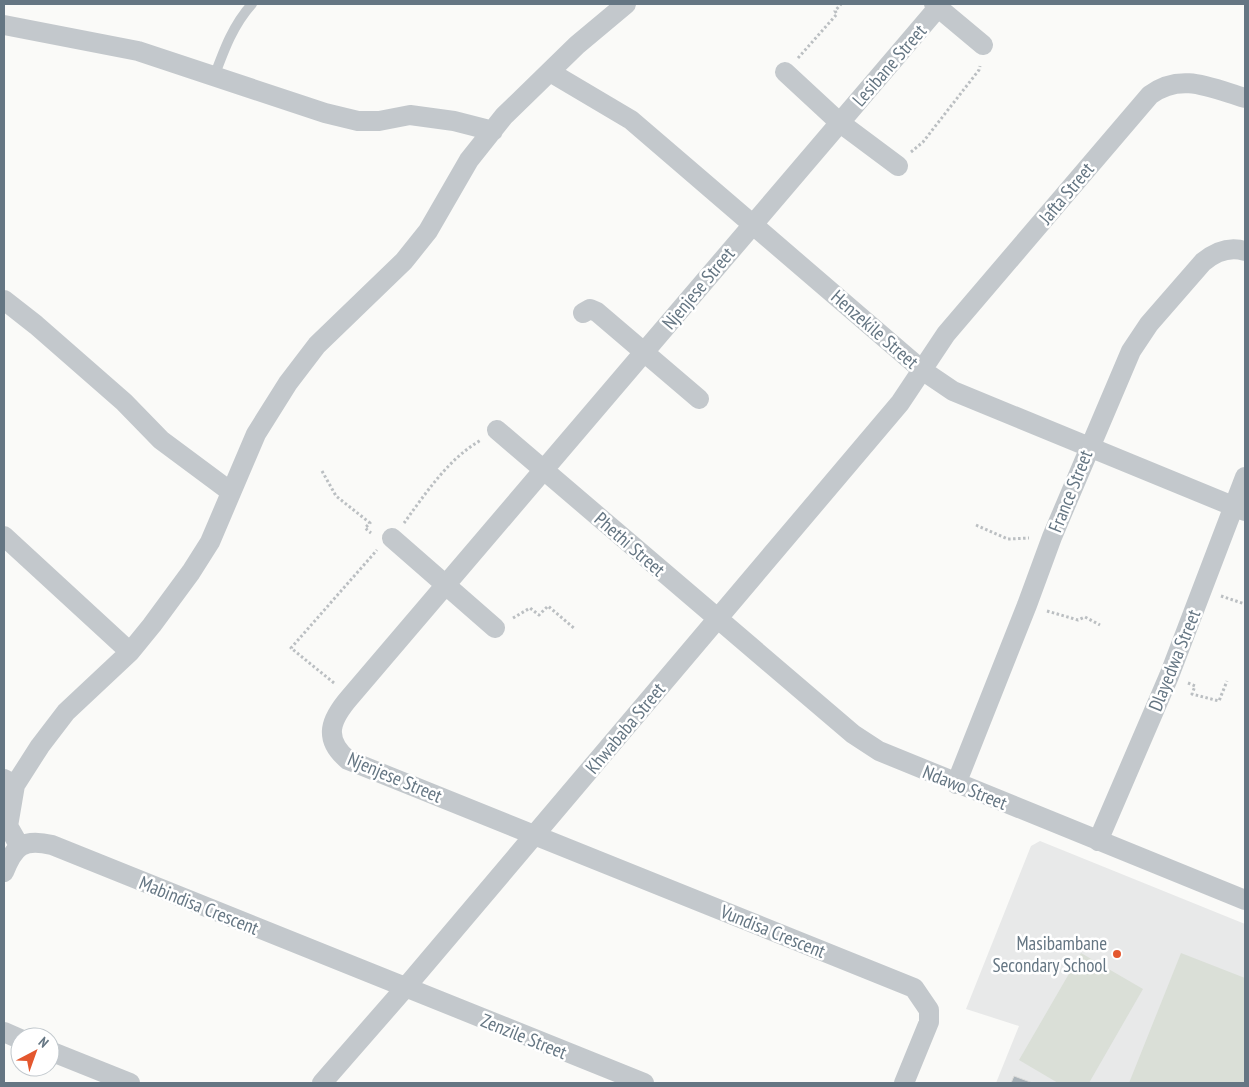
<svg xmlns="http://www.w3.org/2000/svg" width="1249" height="1087" viewBox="0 0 1249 1087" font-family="'PT Sans Narrow',sans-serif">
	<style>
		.built { fill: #e8e9e9 }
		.green { fill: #dadfd7 }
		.building { fill: #aab3b9; stroke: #dcdcda }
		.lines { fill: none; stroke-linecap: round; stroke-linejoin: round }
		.path { stroke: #bbbfc2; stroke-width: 3; stroke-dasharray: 2.5 2.5; stroke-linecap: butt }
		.service { stroke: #c3c8cc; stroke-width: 10 }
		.minor { stroke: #c3c8cc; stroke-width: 20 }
		.poi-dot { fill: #e4572e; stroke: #fff; stroke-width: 2 }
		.labels { text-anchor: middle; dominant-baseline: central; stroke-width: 5; stroke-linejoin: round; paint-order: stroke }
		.street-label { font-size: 19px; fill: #657683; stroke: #fff }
		.poi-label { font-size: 19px; fill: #657683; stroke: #fff; text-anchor: end }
	</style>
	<rect width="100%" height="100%" fill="#fafaf8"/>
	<!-- built -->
	<path class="built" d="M 1040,841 L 1245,924 L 1245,1083 L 996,1083 L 1019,1026 L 966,1009 L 1031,846 Z"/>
	<!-- green -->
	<path class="green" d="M 1081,953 L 1143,989 L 1089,1083 L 1058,1083 L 1019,1060 Z
		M 1181,953 L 1245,978 L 1245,1083 L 1129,1083 Z"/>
	<!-- building -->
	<path class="building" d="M 1014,1076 L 1033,1083 L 1011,1083 Z"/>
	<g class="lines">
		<!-- path -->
		<path class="path" d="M 798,58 L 837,14 L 835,11 L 841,4
			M 911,152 L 923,142 L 979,70 L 980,66
			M 322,471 L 336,496 L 370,523 L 365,528 L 371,533
			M 404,523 C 426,493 448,459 481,440
			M 976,525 L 1008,539 L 1029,538
			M 1221,596 L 1245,604
			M 1047,611 L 1078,620 L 1085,617 L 1100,625
			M 513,618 L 530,608 L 539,615 L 548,606 L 575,629
			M 334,683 L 291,648 L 377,550
			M 1188,683 L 1195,686 L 1192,694 L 1219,701 L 1227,681"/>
		<!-- service -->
		<path class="service" d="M 214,77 C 224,50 233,25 252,4"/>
		<!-- minor -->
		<path class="minor" d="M 934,4 L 983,45
			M 4,25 L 138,51 L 325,113 L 358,121 L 379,121 L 410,115 L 454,121 L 493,131
			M 550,72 L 631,120 L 922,370 L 953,391 L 1245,511
			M 785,72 L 839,122 L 898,166
			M 4,300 L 36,325 L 124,402 L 161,440 L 231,492
			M 583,313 L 590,309 L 597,312 L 699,399
			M 497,430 L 853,734 L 879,751 L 1245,900
			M 4,536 L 130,652
			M 392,538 L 495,628
			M 4,779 L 15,785 L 8,826 L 20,847
			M 956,784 L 1027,605 L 1052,537 L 1131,351 L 1149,324 L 1203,262 C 1215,252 1229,246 1245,251
			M 15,785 L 40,746 L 66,712 L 130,652 L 152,625 L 191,572 L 210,542 L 256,434 L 288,383 L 317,345 L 404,261 L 428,231 L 469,160 L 504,116 L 577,45 L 626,4
			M 1098,841 L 1169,676 L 1245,477
			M 4,872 C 14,846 23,838 52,845 L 644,1083
			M 4,1032 L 20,1039
			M 50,1051 L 130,1083
			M 322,1083 L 405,988 L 900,403 L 946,334 L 1150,95 C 1181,72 1211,88 1245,98
			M 904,1083 L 929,1022 L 929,1010 L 914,988 L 348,760 C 322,738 331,719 350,697 L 941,4"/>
	</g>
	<!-- markers -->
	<circle class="poi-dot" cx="1117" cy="954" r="5"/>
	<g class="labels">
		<!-- street labels -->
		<g class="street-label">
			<text transform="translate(889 65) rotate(-49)">Lesibane Street</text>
			<text transform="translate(1066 193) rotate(-50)">Jafta Street</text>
			<text transform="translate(698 288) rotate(-50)">Njenjese Street</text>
			<text transform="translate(875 329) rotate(41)">Henzekile Street</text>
			<text transform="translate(1070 491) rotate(-68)">France Street</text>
			<text transform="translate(630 544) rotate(41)">Phethi Street</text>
			<text transform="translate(1174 660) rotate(-68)">Dlayedwa Street</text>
			<text transform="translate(625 728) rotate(-50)">Khwababa Street</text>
			<text transform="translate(395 777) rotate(23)">Njenjese Street</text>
			<text transform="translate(965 787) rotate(22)">Ndawo Street</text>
			<text transform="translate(199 905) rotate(22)">Mabindisa Crescent</text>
			<text transform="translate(773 931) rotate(22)">Vundisa Crescent</text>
			<text transform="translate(524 1036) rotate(22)">Zenzile Street</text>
		</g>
		<!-- poi labels -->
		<g class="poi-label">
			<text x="1107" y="943">Masibambane<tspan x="1107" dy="22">Secondary School</tspan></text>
		</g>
	</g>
	<!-- border -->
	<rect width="1249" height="1087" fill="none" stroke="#657683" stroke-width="10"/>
	<!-- north arrow -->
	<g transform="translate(35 1052) rotate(41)"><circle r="24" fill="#ffffff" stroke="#c1c8cd"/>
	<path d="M0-4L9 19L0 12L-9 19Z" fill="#e4572e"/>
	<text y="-8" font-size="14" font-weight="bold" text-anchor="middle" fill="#657683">N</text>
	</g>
</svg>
